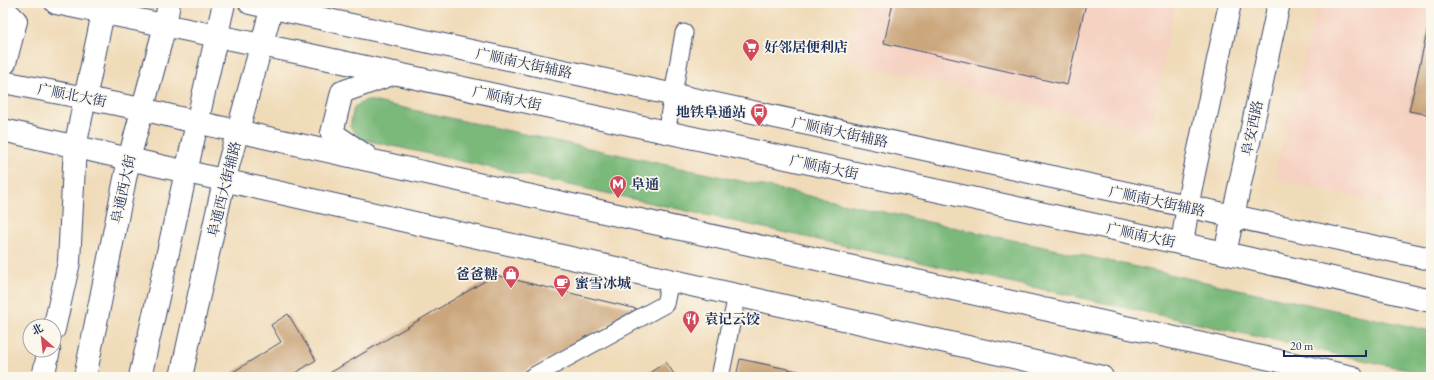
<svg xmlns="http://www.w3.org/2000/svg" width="1434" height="380" viewBox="0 0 1434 380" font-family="'EB Garamond','Noto Serif SC',serif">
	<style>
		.built { fill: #f5d2c2 }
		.forest { fill: #7ab97a; stroke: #4a746c }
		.building { fill: #cba67b }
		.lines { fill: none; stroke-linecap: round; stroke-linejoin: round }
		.service-casing { stroke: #3b496c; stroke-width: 19 }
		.minor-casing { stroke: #3b496c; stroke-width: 24 }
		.secondary-casing { stroke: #3b496c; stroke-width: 24 }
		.primary-casing { stroke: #3b496c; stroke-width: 24 }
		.service { stroke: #fff; stroke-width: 17 }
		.minor { stroke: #fff; stroke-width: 22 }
		.secondary { stroke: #fff; stroke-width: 22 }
		.primary { stroke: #fff; stroke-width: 22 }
		.labels { text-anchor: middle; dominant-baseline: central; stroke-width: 3.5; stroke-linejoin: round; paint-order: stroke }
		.poi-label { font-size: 14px; font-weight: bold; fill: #1b2f5e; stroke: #fbf7ec; text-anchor: start }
		.street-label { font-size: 14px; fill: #1b2f5e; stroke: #fbf7ec }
	</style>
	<rect width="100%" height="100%" fill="#fbf7ec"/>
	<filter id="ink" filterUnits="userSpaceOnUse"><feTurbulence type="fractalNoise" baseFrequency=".025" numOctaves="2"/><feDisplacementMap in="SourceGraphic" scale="8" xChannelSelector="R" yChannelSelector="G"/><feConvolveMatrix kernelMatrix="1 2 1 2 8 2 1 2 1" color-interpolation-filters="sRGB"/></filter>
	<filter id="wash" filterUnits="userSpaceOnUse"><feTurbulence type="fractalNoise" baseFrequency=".012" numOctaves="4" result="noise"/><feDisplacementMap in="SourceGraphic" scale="16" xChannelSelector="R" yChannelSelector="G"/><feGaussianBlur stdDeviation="0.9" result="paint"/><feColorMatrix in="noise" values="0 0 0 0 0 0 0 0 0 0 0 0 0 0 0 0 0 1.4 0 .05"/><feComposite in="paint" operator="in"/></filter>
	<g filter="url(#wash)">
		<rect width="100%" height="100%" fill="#f0dbb9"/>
		<!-- built -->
		<path class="built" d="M 858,3 L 1175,3 L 1150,132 L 846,61 Z
			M 1318,3 L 1431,3 L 1431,215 L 1274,178 Z"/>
		<!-- forest -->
		<path class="forest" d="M 367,100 L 1431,331 L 1431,375 L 361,139 L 350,127 L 354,107 Z"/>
		<g id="blocks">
			<!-- building -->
			<path class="building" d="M 893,3 L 1086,3 L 1067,85 L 884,43 Z
				M 1431,15 L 1431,115 L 1409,111 Z
				M 495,275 L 637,309 L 514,377 L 323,377 Z
				M 288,314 L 316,360 L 289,377 L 236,377 L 233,372 L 281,342 L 271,325 Z
				M 740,359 L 821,376 L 821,377 L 736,377 Z
				M 666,362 L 676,377 L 643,377 Z"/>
		</g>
	</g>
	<g filter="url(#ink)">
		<use href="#blocks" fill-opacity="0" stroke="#3b496c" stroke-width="1"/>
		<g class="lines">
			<defs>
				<path id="service" d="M 666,133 L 684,33
					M 532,377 L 665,304 L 670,280
					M 720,377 L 737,295"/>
				<path id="minor" d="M 250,3 L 1431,259
					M 3,130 L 129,159 L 1102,377
					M 54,329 L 69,262 L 75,147 L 105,3
					M 43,377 L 49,350
					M 181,377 L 224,181 L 273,3"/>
				<path id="secondary" d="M 1182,244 L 1190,192 L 1230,3
					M 1225,253 L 1279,3"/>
				<path id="primary" d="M 56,3 L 310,55 L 1225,253 L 1431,301
					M 3,8 L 16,21 L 5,63 L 3,63
					M 3,82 L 142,109 L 196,122 L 1352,377
					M 366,156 L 332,133 L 342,92 L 395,73
					M 85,377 L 129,159 L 165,26 L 169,3
					M 140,377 C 169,252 195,127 224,3"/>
			</defs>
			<!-- service casing -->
			<use href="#service" class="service-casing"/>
			<!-- minor casing -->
			<use href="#minor" class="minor-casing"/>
			<!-- secondary casing -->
			<use href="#secondary" class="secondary-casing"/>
			<!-- primary casing -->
			<use href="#primary" class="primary-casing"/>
			<!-- service -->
			<use href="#service" class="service"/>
			<!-- minor -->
			<use href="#minor" class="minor"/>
			<!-- secondary -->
			<use href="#secondary" class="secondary"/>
			<!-- primary -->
			<use href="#primary" class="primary"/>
		</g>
	</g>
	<!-- icons -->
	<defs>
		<symbol id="supermarket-pin" viewBox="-11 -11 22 30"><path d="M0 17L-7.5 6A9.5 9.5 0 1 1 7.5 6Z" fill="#d1495b" stroke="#fbf7ec"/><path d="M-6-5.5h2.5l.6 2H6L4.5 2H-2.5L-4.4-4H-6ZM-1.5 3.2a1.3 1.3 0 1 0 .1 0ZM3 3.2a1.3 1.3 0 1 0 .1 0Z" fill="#fff"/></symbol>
		<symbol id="bus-pin" viewBox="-11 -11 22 30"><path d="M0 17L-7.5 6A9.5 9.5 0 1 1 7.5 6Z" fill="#d1495b" stroke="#fbf7ec"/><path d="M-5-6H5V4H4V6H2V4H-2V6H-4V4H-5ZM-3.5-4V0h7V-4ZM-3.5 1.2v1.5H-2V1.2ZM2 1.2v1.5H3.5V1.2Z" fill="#fff"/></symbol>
		<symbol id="metro-pin" viewBox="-11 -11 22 30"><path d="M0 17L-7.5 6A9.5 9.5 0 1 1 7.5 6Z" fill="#d1495b" stroke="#fbf7ec"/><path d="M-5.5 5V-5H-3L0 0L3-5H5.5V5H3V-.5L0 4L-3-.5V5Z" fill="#fff"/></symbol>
		<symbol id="shop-pin" viewBox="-11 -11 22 30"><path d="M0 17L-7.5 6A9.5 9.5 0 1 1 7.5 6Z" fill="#d1495b" stroke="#fbf7ec"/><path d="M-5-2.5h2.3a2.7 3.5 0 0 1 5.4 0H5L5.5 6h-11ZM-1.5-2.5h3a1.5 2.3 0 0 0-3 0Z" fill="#fff"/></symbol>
		<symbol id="cafe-pin" viewBox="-11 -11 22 30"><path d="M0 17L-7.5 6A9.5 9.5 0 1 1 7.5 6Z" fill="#d1495b" stroke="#fbf7ec"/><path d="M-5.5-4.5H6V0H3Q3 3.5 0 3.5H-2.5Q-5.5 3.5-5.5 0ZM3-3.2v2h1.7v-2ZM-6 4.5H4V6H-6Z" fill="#fff"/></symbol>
		<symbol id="restaurant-pin" viewBox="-11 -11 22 30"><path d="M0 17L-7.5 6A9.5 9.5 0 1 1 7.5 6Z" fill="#d1495b" stroke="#fbf7ec"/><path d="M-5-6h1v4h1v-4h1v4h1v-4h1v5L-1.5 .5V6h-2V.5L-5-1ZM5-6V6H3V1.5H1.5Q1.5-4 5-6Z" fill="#fff"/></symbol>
	</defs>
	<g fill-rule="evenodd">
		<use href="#supermarket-pin" x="741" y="37" width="20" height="27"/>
		<use href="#bus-pin" x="749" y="102" width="20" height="27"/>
		<use href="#metro-pin" x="608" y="174" width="20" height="27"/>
		<use href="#shop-pin" x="501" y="264" width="20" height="27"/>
		<use href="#cafe-pin" x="552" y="273" width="20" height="27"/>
		<use href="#restaurant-pin" x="681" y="309" width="20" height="27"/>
	</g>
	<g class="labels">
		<!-- poi labels -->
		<g class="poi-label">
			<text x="764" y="47">好邻居便利店</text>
			<text x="746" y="112" text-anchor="end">地铁阜通站</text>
			<text x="631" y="184">阜通</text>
			<text x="498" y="274" text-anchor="end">爸爸糖</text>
			<text x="575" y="283">蜜雪冰城</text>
			<text x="704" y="319">袁记云饺</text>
		</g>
		<!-- street labels -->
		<g class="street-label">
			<text transform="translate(524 63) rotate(12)">广顺南大街辅路</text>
			<text transform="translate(72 95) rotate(11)">广顺北大街</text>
			<text transform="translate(507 98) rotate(12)">广顺南大街</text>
			<text transform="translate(1252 128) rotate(-78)">阜安西路</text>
			<text transform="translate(840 132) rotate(12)">广顺南大街辅路</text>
			<text transform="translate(824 167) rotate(12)">广顺南大街</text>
			<text transform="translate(123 189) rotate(-78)">阜通西大街</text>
			<text transform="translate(224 189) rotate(-76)">阜通西大街辅路</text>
			<text transform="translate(1157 201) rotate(12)">广顺南大街辅路</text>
			<text transform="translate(1141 235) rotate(12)">广顺南大街</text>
		</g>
	</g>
	<!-- margin -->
	<rect width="1434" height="380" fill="none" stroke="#fbf7ec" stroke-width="16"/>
	<!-- north arrow -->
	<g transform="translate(42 338) rotate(332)"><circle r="19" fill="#fbf7ec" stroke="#a1a7b3"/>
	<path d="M0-3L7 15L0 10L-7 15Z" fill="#d1495b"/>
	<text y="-6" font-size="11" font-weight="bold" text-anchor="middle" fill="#1b2f5e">北</text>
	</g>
	<!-- scale -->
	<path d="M1284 350v6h82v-6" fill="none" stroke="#1b2f5e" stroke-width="2"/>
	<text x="1290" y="350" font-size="12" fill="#1b2f5e" stroke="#fbf7ec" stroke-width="3" paint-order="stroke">20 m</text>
</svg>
